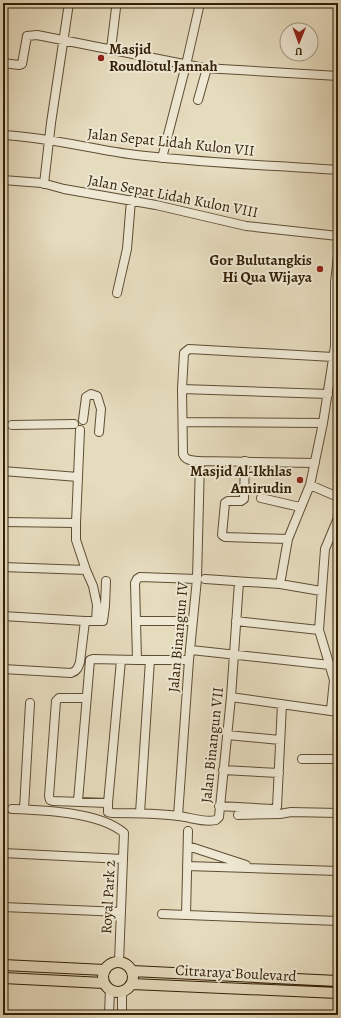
<svg xmlns="http://www.w3.org/2000/svg" width="341" height="1018" viewBox="0 0 341 1018" font-family="Alegreya,serif">
	<style>
		.lines { fill: none; stroke-linecap: round; stroke-linejoin: round }
		.minor-casing { stroke: #5f4e33; stroke-width: 10 }
		.major-casing { stroke: #321f05; stroke-width: 12 }
		.minor { stroke: #eee8d4; stroke-width: 8 }
		.major { stroke: #e5dbbd; stroke-width: 10 }
		.poi-dot { fill: #8f2418; stroke: #eee8d4; stroke-width: 1.5 }
		.labels { text-anchor: middle; dominant-baseline: central; stroke-width: 4; stroke-linejoin: round; paint-order: stroke }
		.poi-label { font-size: 15px; font-weight: bold; fill: #321f05; stroke: #eee8d4; text-anchor: end }
		.street-label { font-size: 15px; fill: #321f05; stroke: #eee8d4 }
	</style>
	<rect width="100%" height="100%" fill="#e5dbbd"/>
	<filter id="stains"><feTurbulence type="fractalNoise" baseFrequency=".005" numOctaves="4"/><feColorMatrix values="0 0 0 0 .2 0 0 0 0 .09 0 0 0 0 .02 0 0 0 .5 -.17"/></filter>
	<radialGradient id="worn" r=".72"><stop offset=".6" stop-color="#630" stop-opacity="0"/><stop offset="1" stop-color="#630" stop-opacity=".3"/></radialGradient>
	<g class="lines">
		<defs>
			<path id="minor" d="M 111,49 L 116,8
				M 3,63 L 19,65 L 22,64 L 27,36 L 37,35 L 204,68 L 338,76
				M 198,100 L 207,68
				M 3,135 C 46,137 87,148 129,154 C 198,163 268,165 338,170
				M 162,158 L 186,65 L 200,3
				M 3,180 L 42,183 L 64,189 L 156,205 L 246,226 L 338,236
				M 44,184 L 51,123 L 69,3
				M 117,293 L 127,249 L 131,200
				M 182,389 L 328,394
				M 83,420 L 86,397 L 91,394 L 97,396 L 101,409 L 99,432
				M 183,422 L 323,423
				M 12,425 L 74,424
				M 80,430 L 76,523 L 76,540 L 86,570 L 93,586 L 97,605 L 96,621
				M 245,461 L 244,499 L 241,501 L 228,501 L 225,503 L 222,535 L 225,537 L 288,539
				M 315,463 L 200,461 C 194,460 186,462 183,454 L 182,389 L 184,353 L 189,349 L 333,357
				M 3,471 L 78,477
				M 310,485 L 338,497
				M 261,498 L 300,507
				M 3,522 L 76,523
				M 3,567 L 86,570
				M 205,579 L 280,584 L 321,591
				M 280,584 L 288,539 L 310,485 L 323,423 L 335,346 L 335,282 L 338,256
				M 3,616 L 85,621 L 103,621 L 105,606 L 106,581
				M 136,621 L 192,621
				M 236,621 L 319,630
				M 191,650 L 330,665
				M 121,660 L 108,803 L 108,812 L 112,813 C 134,813 156,813 178,816 C 190,817 204,823 216,820 L 219,817 L 231,697 L 239,582
				M 137,660 L 135,583 L 137,579 L 140,577 L 197,579
				M 3,669 L 71,673 C 77,671 78,668 80,662 L 85,621
				M 231,697 L 338,712
				M 86,698 L 59,698 L 56,701 L 49,796 L 50,800 L 53,801 L 108,803
				M 331,710 L 334,680 L 319,630 L 325,549 L 338,518
				M 227,735 L 280,740
				M 302,759 L 338,759
				M 223,770 L 279,773
				M 78,801 L 90,660 L 93,659 L 137,660 L 189,660
				M 219,806 L 272,809 L 277,807 L 282,704
				M 12,809 C 43,810 100,812 124,833 L 119,962
				M 24,809 L 30,703
				M 140,813 L 150,660
				M 238,815 L 280,814 L 291,812 L 338,813
				M 178,816 L 189,660 L 197,579 L 200,461
				M 188,846 L 246,865
				M 3,853 L 123,859
				M 187,866 L 338,871
				M 3,907 L 121,912
				M 162,914 L 338,921
				M 186,915 L 188,831
				M 109,1015 L 110,989
				M 122,1015 L 122,992"/>
			<path id="major" d="M103 977a15 15 0 1 1 30 0a15 15 0 1 1-30 0Z
				M 3,965 L 105,970
				M 132,971 L 338,981
				M 3,978 L 104,983
				M 132,984 L 338,993"/>
		</defs>
		<!-- minor casing -->
		<use href="#minor" class="minor-casing"/>
		<!-- major casing -->
		<use href="#major" class="major-casing"/>
		<!-- minor -->
		<use href="#minor" class="minor"/>
		<!-- major -->
		<use href="#major" class="major"/>
	</g>
	<!-- markers -->
	<g class="poi-dot">
		<circle cx="101" cy="58" r="4"/>
		<circle cx="320" cy="269" r="4"/>
		<circle cx="300" cy="480" r="4"/>
	</g>
	<g class="labels">
		<!-- poi labels -->
		<g class="poi-label">
			<text x="109" y="49" text-anchor="start">Masjid<tspan x="109" dy="17">Roudlotul Jannah</tspan></text>
			<text x="312" y="260">Gor Bulutangkis<tspan x="312" dy="17">Hi Qua Wijaya</tspan></text>
			<text x="292" y="471">Masjid Al-Ikhlas<tspan x="292" dy="17">Amirudin</tspan></text>
		</g>
		<!-- street labels -->
		<g class="street-label">
			<text transform="translate(171 142) rotate(6)">Jalan Sepat Lidah Kulon VII</text>
			<text transform="translate(173 196) rotate(11)">Jalan Sepat Lidah Kulon VIII</text>
			<text transform="translate(178 637) rotate(-85)">Jalan Binangun IV</text>
			<text transform="translate(212 745) rotate(-84)">Jalan Binangun VII</text>
			<text transform="translate(108 897) rotate(-87)">Royal Park 2</text>
			<text transform="translate(236 973) rotate(3)">Citraraya Boulevard</text>
		</g>
	</g>
	<!-- margin -->
	<rect width="341" height="1018" fill="none" stroke="#e5dbbd" stroke-width="16"/>
	<rect x="4" y="4" width="333" height="1010" fill="none" stroke="#321f05" stroke-width="2"/>
	<rect x="8" y="8" width="325" height="1002" fill="none" stroke="#321f05"/>
	<!-- north arrow -->
	<g transform="translate(299 42) rotate(181)"><circle r="19" fill="#eee8d4" stroke="#a39881"/>
	<path d="M0-3L7 15L0 10L-7 15Z" fill="#8f2418"/>
	<text y="-6" font-size="11" font-weight="bold" text-anchor="middle" fill="#321f05">U</text>
	</g>
	<rect width="100%" height="100%" filter="url(#stains)"/>
	<rect width="100%" height="100%" fill="url(#worn)"/>
</svg>
